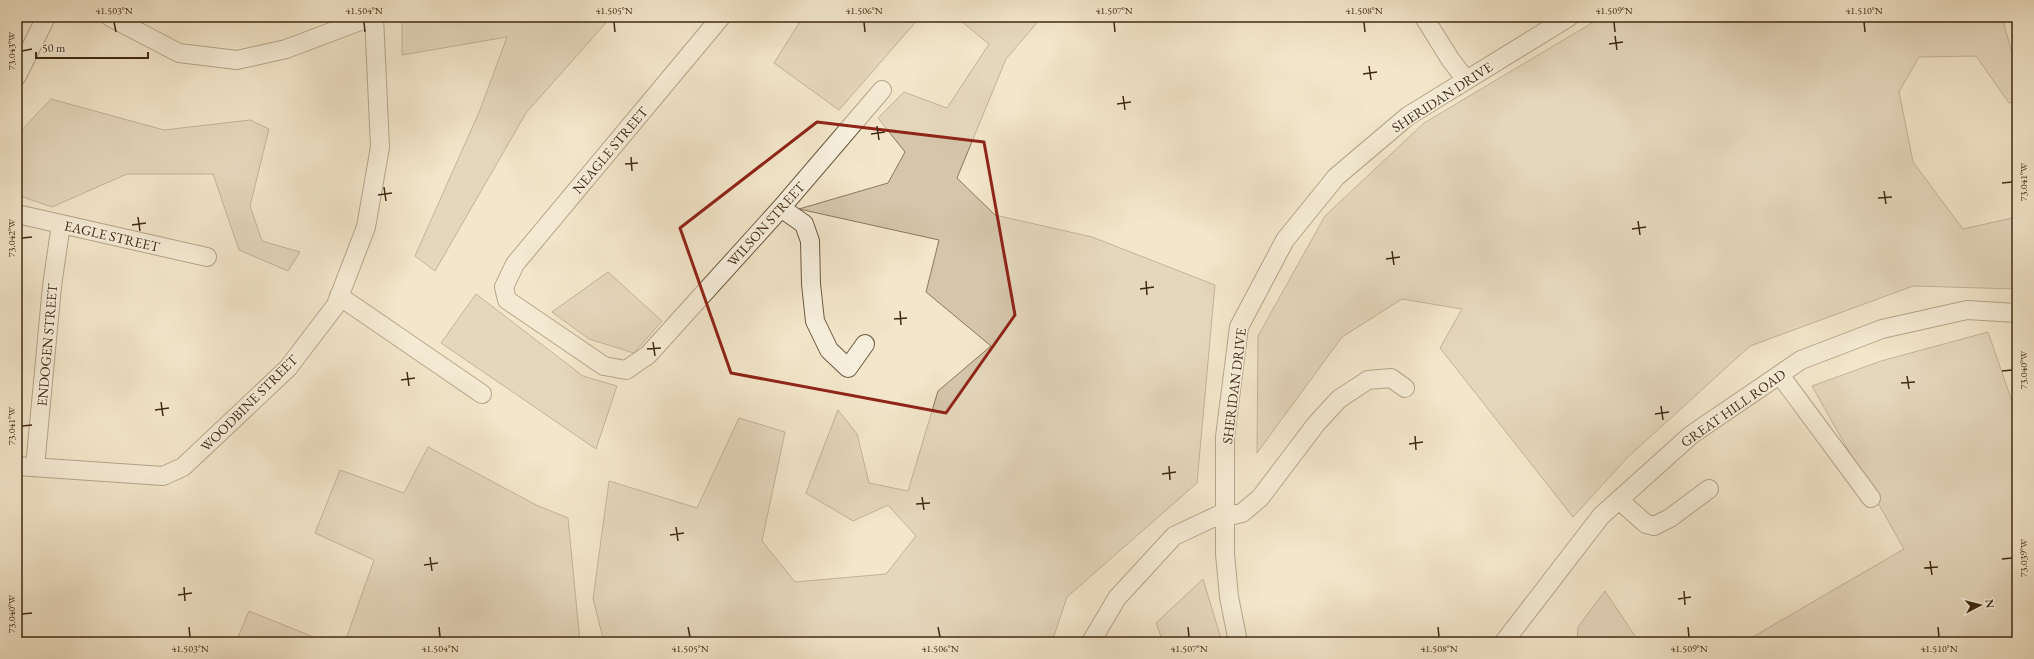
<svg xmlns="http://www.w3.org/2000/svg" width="2034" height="659" viewBox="0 0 2034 659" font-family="'EB Garamond',serif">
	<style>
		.green { fill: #d5c6ab; stroke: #8a785e }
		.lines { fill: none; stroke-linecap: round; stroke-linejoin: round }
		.minor-casing { stroke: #6d5940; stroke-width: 20 }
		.minor { stroke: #f7efdd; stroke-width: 18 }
		.marked { fill: none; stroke: #8f2418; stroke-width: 3; stroke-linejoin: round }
		.ticks { fill: none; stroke: #402a12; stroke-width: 1.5 }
		.labels { text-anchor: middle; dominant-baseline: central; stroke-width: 3.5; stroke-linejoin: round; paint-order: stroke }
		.street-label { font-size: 14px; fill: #402a12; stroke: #f7efdd }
		.neatline { fill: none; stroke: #402a12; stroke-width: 1.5 }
		.ticks-label { font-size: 10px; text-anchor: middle; fill: #402a12 }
	</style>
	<rect width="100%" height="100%" fill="#f3e6ca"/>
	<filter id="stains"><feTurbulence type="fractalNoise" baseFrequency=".005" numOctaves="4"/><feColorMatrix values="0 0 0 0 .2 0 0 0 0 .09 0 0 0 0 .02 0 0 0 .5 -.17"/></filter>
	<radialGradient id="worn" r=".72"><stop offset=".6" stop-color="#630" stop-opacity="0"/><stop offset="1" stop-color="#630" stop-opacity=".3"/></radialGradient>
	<!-- green -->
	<path class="green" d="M 402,17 L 611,17 L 526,113 L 435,271 L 415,256 L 480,110 L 507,37 L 402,55 Z
		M 803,17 L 920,17 L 839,110 L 774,63 Z
		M 956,17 L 1042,17 L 1006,59 L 957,178 L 995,215 L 1092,237 L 1215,285 L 1197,483 L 1067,597 L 1052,642 L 604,642 L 593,599 L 609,481 L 697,508 L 739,418 L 785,432 L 762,541 L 795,582 L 886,574 L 916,536 L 888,505 L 853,521 L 806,493 L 838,410 L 857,434 L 869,483 L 908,491 L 938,391 L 991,346 L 926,292 L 939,240 L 799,209 L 888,183 L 905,152 L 878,118 L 904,92 L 947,108 L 989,44 Z
		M 1602,17 L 2002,17 L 2017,71 L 2017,102 L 2009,103 L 1976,56 L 1919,57 L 1899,92 L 1913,162 L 1963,229 L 2017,217 L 2017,289 L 1913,286 L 1750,346 L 1628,457 L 1573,517 L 1440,348 L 1462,309 L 1402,299 L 1342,337 L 1257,453 L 1258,336 L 1325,216 L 1424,123 Z
		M 51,99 L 164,130 L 250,120 L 269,129 L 250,206 L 262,241 L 300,252 L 288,271 L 239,250 L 213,174 L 127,174 L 52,207 L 17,195 L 17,135 Z
		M 608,272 L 662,321 L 634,353 L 589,339 L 552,312 Z
		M 476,294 L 583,376 L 617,386 L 596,449 L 441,343 Z
		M 1988,332 L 2017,416 L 2017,642 L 1744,642 L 1904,549 L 1812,386 L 1881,361 Z
		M 428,447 L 536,505 L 568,518 L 580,642 L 345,642 L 374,560 L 315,533 L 340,470 L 404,493 Z
		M 1203,579 L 1222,642 L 1163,642 L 1156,623 Z
		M 1605,591 L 1639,642 L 1577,642 L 1578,627 Z
		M 249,611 L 326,642 L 236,642 Z"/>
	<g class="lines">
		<defs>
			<path id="minor" d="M 110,17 L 179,53 L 237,60 L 286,49 L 371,17
				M 721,17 L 515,264 L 504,287 L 507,300 L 604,366 L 626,370 L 648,355 L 781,208 L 882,90
				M 1424,17 L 1450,59 L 1466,80
				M 17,76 L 46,17
				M 781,208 L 804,224 L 810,241 L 811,284 L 815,321 L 829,350 L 848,368 L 865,344
				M 17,214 L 207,257
				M 339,296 L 482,394
				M 1780,375 L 1871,498
				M 17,466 L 163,476 L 183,467 L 288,368 L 336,305 L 366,227 L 380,147 L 374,17
				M 35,467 L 52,286 L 61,224
				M 1619,500 L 1646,524 L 1654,526 L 1670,518 L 1709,489
				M 1225,517 L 1242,513 L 1260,498 L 1316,424 L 1339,399 L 1368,380 L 1391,378 L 1405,388
				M 1091,642 L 1117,598 L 1174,536 L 1225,512
				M 1238,642 L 1229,597 L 1225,554 L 1225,437 L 1239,327 L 1285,240 L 1336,177 L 1408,116 L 1569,17
				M 1504,642 L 1601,516 L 1691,435 L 1801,360 L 1882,329 L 1967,310 L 2017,313"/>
		</defs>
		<!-- minor casing -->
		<use href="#minor" class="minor-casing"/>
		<!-- minor -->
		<use href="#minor" class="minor"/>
	</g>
	<!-- marked area -->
	<path d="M0 0H2034V659H0ZM 817,122 L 984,142 L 1015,315 L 946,413 L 731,373 L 680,228 Z" fill="#f3e6ca" fill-opacity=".55" fill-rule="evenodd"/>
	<path class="marked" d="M 817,122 L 984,142 L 1015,315 L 946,413 L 731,373 L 680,228 Z"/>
	<!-- ticks -->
	<path class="ticks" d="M 114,22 L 116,32M 364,22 L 365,32M 614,22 L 615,32M 864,22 L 865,32M 1114,22 L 1115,32M 1364,22 L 1365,32M 1614,22 L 1615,32M 1864,22 L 1865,32M 1615,36 L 1617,50M 1609,44 L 1623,42M 22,51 L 32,49M 1369,66 L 1371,80M 1363,74 L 1377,72M 1123,96 L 1125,110M 1117,104 L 1131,102M 877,126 L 879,140M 871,134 L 885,132M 631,157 L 632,171M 625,164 L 638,163M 2002,183 L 2012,182M 384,187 L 386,201M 1884,191 L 1886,204M 378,195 L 392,193M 1878,198 L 1892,197M 138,217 L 140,231M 1638,221 L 1640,235M 132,225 L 146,223M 1632,229 L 1646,227M 22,238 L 32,237M 1392,251 L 1394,265M 1386,259 L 1400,257M 1146,281 L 1147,295M 1140,289 L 1154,287M 900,311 L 901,325M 894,319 L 907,318M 653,342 L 655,356M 647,349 L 661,348M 2002,371 L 2012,370M 407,372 L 409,386M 1907,376 L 1909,389M 401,380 L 415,378M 1901,383 L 1915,382M 161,402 L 163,416M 1661,406 L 1663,420M 155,410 L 169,408M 1655,414 L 1669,412M 22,426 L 32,425M 1415,436 L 1416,450M 1409,444 L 1423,442M 1169,466 L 1170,480M 1162,474 L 1176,472M 922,497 L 924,510M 916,504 L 930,503M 676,527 L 678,541M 670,535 L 684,533M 430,557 L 432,571M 2002,559 L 2012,558M 1930,561 L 1932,575M 424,565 L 438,563M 1924,568 L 1938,567M 184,587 L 185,601M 1684,591 L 1685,605M 178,595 L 192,593M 1678,599 L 1691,597M 22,614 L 32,613M 189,627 L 190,637M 439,627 L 440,637M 688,627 L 690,637M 938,627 L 940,637M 1188,627 L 1189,637M 1438,627 L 1439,637M 1688,627 L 1689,637M 1938,627 L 1939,637"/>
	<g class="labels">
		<!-- street labels -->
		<g class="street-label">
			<text transform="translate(1442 97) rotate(-33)">SHERIDAN DRIVE</text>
			<text transform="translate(610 150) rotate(-50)">NEAGLE STREET</text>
			<text transform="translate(766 224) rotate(-48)">WILSON STREET</text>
			<text transform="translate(112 236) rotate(13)">EAGLE STREET</text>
			<text transform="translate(47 345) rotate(-85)">ENDOGEN STREET</text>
			<text transform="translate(1234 386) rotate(-83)">SHERIDAN DRIVE</text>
			<text transform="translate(249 403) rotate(-45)">WOODBINE STREET</text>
			<text transform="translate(1733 408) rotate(-35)">GREAT HILL ROAD</text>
		</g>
	</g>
	<!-- margin -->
	<rect width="2034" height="659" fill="none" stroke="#f3e6ca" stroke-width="44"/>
	<!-- north arrow -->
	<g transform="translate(1980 605) rotate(83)" stroke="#f7efdd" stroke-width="3" paint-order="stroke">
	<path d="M0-3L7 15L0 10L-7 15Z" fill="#402a12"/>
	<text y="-6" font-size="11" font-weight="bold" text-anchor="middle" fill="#402a12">N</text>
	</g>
	<!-- scale -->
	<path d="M36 52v6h112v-6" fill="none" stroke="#402a12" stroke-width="2"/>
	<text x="42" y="52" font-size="12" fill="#402a12" stroke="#f7efdd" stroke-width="3" paint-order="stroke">50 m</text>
	<rect x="22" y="22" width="1990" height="615" class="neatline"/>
	<g class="ticks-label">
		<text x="114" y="14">41.503°N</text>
		<text x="364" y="14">41.504°N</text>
		<text x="614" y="14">41.505°N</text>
		<text x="864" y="14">41.506°N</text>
		<text x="1114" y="14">41.507°N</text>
		<text x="1364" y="14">41.508°N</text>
		<text x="1614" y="14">41.509°N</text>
		<text x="1864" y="14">41.510°N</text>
		<text transform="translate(11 51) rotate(-90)" y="4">73.043°W</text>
		<text transform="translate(2023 182) rotate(-90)" y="4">73.041°W</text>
		<text transform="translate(11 238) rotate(-90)" y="4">73.042°W</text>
		<text transform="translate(2023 370) rotate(-90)" y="4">73.040°W</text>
		<text transform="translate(11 426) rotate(-90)" y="4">73.041°W</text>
		<text transform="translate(2023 558) rotate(-90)" y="4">73.039°W</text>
		<text transform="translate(11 614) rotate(-90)" y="4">73.040°W</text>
		<text x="190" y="652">41.503°N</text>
		<text x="440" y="652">41.504°N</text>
		<text x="690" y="652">41.505°N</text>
		<text x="940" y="652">41.506°N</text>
		<text x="1189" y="652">41.507°N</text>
		<text x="1439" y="652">41.508°N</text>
		<text x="1689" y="652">41.509°N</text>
		<text x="1939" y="652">41.510°N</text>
	</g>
	<rect width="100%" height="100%" filter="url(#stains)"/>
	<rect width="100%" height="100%" fill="url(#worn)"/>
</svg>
